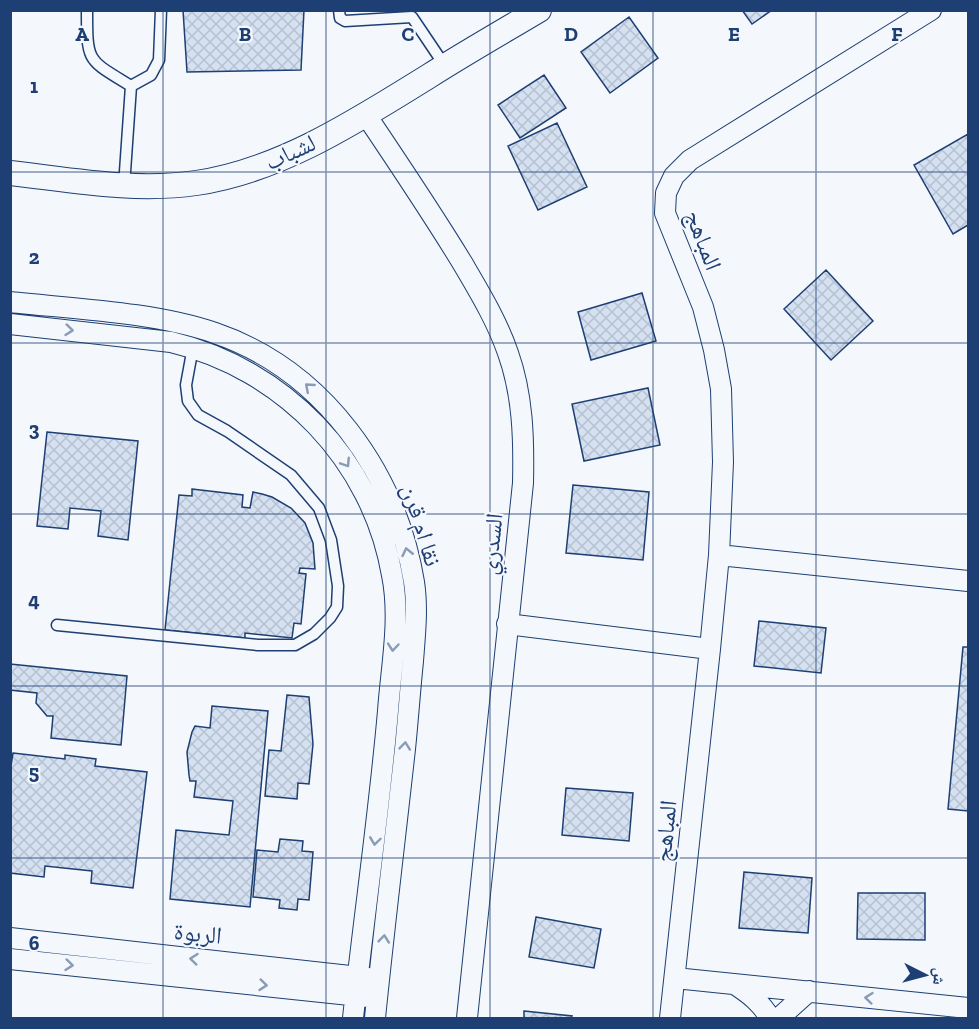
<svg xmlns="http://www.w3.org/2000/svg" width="979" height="1029" viewBox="0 0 979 1029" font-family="'Zilla Slab','Noto Naskh Arabic',serif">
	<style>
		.building { fill: url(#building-cross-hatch); stroke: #1d3f73; stroke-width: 1.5 }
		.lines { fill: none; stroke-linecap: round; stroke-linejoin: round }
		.service-casing { stroke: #1d3f73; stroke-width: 13 }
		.minor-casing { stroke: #1d3f73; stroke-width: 22 }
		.tertiary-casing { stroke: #1d3f73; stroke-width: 26 }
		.service { stroke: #f4f7fb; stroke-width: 10 }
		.minor { stroke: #f4f7fb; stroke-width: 20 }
		.tertiary { stroke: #f4f7fb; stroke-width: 24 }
		.oneway { stroke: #889bb7 }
		.grid { fill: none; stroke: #1d3f73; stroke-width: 1.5; stroke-opacity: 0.55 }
		.labels { text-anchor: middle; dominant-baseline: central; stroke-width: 4.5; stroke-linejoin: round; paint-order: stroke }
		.street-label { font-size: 24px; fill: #1d3f73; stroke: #f4f7fb }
		.grid-label { font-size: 20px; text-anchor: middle; font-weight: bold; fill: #1d3f73; stroke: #f4f7fb; stroke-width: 4.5; stroke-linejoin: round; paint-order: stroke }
	</style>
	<defs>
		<pattern id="building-cross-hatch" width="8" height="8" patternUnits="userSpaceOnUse" patternTransform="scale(1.5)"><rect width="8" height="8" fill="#d5e0f0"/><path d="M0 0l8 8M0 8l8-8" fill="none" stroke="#b6c1d1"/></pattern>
	</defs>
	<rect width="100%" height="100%" fill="#f4f7fb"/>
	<!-- building -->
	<path class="building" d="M 183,10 L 304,10 L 301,70 L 187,72 Z
		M 742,10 L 772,10 L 752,24 Z
		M 629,17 L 658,58 L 610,93 L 581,52 Z
		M 544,75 L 566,108 L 520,138 L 498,105 Z
		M 557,123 L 587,187 L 538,210 L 508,146 Z
		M 968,134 L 968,225 L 953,234 L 914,165 Z
		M 826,270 L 873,321 L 831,360 L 784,309 Z
		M 642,293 L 656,341 L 591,360 L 578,312 Z
		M 648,388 L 660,445 L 584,461 L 572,404 Z
		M 47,432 L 138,441 L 128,540 L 98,536 L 101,511 L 70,508 L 68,529 L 37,526 Z
		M 573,485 L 649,492 L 643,560 L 566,553 Z
		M 192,489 L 243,495 L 242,507 L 250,508 L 253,492 L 262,494 L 272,497 L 291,508 L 305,523 L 313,543 L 315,569 L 300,568 L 299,573 L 306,574 L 301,624 L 294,623 L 292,638 L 245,633 L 245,638 L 165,630 L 179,495 L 192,496 Z
		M 759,621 L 826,628 L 821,673 L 754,666 Z
		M 963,647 L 968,647 L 968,811 L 948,809 Z
		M 10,664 L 127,676 L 121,745 L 51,738 L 53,716 L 47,716 L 36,703 L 37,693 L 10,690 Z
		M 287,695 L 309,697 L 313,744 L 309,784 L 298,783 L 297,799 L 265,796 L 269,750 L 281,751 Z
		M 212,706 L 268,711 L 250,907 L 170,899 L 176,830 L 229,835 L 233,801 L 194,797 L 196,781 L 190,781 L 189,775 L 187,752 L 192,732 L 195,726 L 210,728 Z
		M 13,753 L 65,759 L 65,755 L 96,759 L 95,766 L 147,772 L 133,888 L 91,883 L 92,871 L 45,866 L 44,877 L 10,873 L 10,772 Z
		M 566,788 L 633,793 L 629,841 L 562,835 Z
		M 280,839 L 303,841 L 302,851 L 313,852 L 309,900 L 298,899 L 297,910 L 279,908 L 280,900 L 253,897 L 257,850 L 278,852 Z
		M 744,872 L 812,878 L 808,933 L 739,928 Z
		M 858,893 L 925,893 L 925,940 L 857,939 Z
		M 536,917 L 601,929 L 594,968 L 529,957 Z
		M 524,1011 L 572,1016 L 571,1018 L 524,1018 Z"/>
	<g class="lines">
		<defs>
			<path id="service" d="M 87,10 C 87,63 87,59 131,86
				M 339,10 L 340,18 L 345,21 L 412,17 L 445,66
				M 131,86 L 151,75 L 159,60 L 161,10
				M 124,186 L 131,86
				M 57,625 L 258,645 L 295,645 L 314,634 L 330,618 L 337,607 L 338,586 L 331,540 L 319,508 L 291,475 L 227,431 L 198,415 L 188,401 L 186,385 L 193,347"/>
			<path id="minor" d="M 366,115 C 399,164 432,213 463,264 C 480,293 497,321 508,353 C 523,395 524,439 523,483 L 467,1018
				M 10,302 C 75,309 154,312 215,333 C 323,370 396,472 414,582 C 418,608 415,635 413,661 C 410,690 408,720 405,749 C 395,839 384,929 375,1018
				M 10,324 L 171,342 C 284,369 372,460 392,575 C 401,620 391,667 388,711 C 379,814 364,916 353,1018
				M 719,555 L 968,581
				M 507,624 L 710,649
				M 10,938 L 368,978
				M 10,959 L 369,997
				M 675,978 L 968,1008
				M 736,985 C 751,995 761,1003 770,1018
				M 670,1018 L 710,649 L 719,555 L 723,462 L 721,389 L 714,350 L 703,307 L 665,213 L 666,193 L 674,176 L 690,160 L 931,10
				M 779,1018 L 809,991"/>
			<path id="tertiary" d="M 10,173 C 72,180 134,192 196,183 C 280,171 358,120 429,76 C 465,53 502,32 539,10"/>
		</defs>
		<!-- service casing -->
		<use href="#service" class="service-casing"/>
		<!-- minor casing -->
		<use href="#minor" class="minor-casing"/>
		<!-- tertiary casing -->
		<use href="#tertiary" class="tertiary-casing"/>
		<!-- service -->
		<use href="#service" class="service"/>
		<!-- minor -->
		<use href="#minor" class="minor"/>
		<!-- tertiary -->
		<use href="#tertiary" class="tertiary"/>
	</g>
	<!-- one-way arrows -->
	<defs><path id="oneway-chevron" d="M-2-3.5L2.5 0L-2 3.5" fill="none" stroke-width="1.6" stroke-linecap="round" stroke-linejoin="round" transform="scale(1.5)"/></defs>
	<g class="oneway">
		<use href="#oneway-chevron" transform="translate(69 330) rotate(6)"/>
		<use href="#oneway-chevron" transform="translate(309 387) rotate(-139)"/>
		<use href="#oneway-chevron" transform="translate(346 463) rotate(57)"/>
		<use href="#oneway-chevron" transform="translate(407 552) rotate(-103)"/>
		<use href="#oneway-chevron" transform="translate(393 647) rotate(95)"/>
		<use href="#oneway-chevron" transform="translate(405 746) rotate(-84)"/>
		<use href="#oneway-chevron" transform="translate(375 841) rotate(98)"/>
		<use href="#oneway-chevron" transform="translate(384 939) rotate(-84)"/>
		<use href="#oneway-chevron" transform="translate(194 959) rotate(-174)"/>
		<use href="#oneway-chevron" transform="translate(69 965) rotate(6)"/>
		<use href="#oneway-chevron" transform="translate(263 985) rotate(6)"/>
		<use href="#oneway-chevron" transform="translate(869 998) rotate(-174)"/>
	</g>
	<!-- grid -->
	<path class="grid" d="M 163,10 L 163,1018M 326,10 L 326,1018M 490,10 L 490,1018M 653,10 L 653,1018M 816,10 L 816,1018M 10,172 L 968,172M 10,343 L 968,343M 10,514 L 968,514M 10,686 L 968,686M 10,858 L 968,858"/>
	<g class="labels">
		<!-- street labels -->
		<g class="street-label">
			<text transform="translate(290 152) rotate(-25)">لشباب</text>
			<text transform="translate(704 240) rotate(69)">المباهج</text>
			<text transform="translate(422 525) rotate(73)">نقا ام قرن</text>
			<text transform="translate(491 544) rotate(-84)">السدري</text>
			<text transform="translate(665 831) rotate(-84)">المباهج</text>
			<text transform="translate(198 933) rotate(6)">الربوة</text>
		</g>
	</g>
	<g class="grid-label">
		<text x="82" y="41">A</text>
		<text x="245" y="41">B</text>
		<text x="408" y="41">C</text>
		<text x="571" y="41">D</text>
		<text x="734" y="41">E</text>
		<text x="897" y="41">F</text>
		<text x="34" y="93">1</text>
		<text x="34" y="264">2</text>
		<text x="34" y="436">3</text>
		<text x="34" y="607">4</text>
		<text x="34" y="779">5</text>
		<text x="34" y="950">6</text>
	</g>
	<!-- border -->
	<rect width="979" height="1029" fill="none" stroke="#1d3f73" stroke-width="24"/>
	<!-- north arrow -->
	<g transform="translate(925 975) rotate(96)" stroke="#f4f7fb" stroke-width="4.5" paint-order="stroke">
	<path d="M0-4.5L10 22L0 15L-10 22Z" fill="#1d3f73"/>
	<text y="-9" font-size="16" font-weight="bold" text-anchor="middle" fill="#1d3f73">ش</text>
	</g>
</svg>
